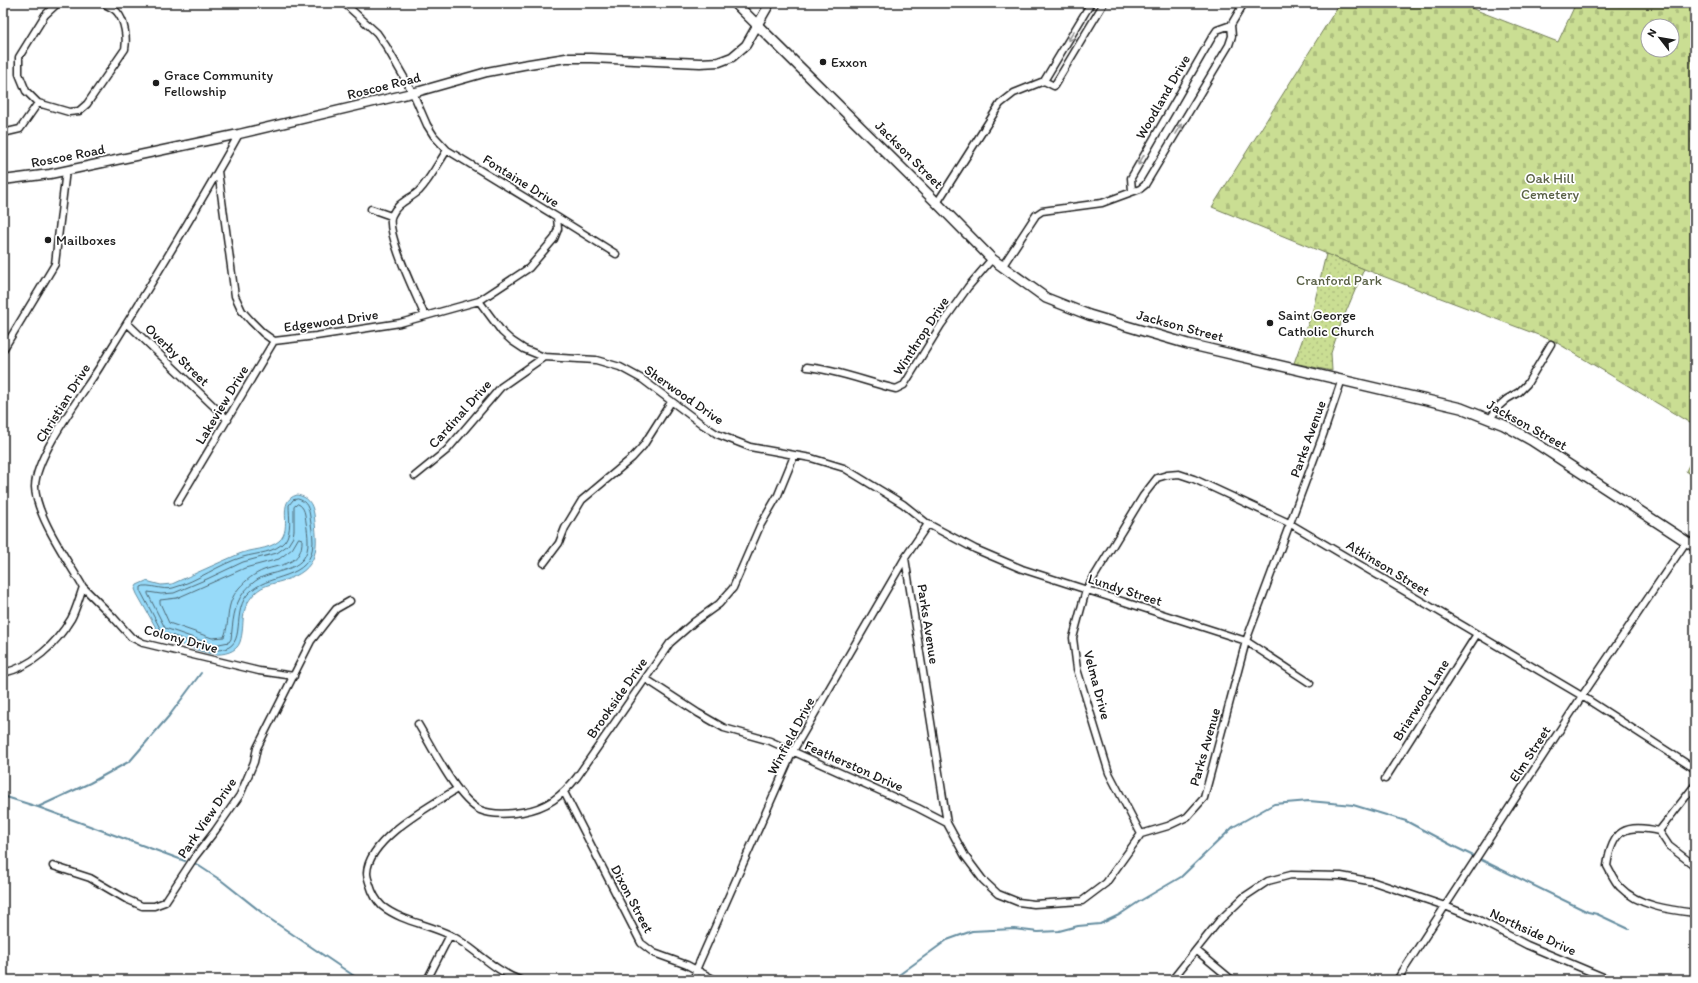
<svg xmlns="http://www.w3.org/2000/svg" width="1698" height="983" viewBox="0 0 1698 983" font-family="Itim,sans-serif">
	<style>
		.cemetery { fill: url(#cemetery-stones); stroke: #737d58; fill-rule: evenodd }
		.park { fill: url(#park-dots); stroke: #737d58 }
		.water { fill: #97daf9; stroke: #668ea1 }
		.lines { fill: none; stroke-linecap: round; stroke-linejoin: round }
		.shore { stroke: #4d6874; stroke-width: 1 }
		.stream { stroke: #668ea1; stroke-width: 2 }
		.street-casing { stroke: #1c1c1c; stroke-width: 9 }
		.secondary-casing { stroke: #1c1c1c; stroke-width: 11 }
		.primary-casing { stroke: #1c1c1c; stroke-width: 12 }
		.street { stroke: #fff; stroke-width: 6 }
		.secondary { stroke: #fff; stroke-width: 8 }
		.primary { stroke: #fff; stroke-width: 9 }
		.oneway { stroke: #999 }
		.poi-dot { fill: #1c1c1c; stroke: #fff; stroke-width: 1.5 }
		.labels { text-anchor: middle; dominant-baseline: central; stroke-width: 3.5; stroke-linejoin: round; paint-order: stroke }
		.poi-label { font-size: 14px; fill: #1c1c1c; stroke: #fff; text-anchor: start }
		.street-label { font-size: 14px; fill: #1c1c1c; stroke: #fff }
		.park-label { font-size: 14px; fill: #596046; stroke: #fff }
	</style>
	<defs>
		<pattern id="cemetery-stones" width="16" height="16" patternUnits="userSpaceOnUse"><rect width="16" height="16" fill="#cade93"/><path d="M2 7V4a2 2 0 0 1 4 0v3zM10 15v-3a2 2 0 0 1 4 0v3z" fill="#adbe7e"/></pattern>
		<pattern id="park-dots" width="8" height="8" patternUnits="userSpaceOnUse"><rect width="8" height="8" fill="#cade93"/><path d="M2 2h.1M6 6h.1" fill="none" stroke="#adbe7e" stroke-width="1.8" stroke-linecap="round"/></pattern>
	</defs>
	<rect width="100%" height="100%" fill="#fff"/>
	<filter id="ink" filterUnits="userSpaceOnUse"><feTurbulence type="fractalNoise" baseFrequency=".025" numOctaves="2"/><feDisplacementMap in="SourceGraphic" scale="8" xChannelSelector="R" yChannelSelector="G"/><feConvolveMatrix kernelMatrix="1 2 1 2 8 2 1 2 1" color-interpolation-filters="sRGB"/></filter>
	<g filter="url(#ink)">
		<!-- cemetery -->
		<path class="cemetery" d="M 1340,3 L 1458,3 L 1558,42 L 1576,3 L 1695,3 L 1695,426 L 1554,341 L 1364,269 L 1212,207 ZM 1648,26 L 1672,26 L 1672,50 L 1648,50 Z
			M 1695,453 L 1695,477 L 1686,471 Z"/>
		<!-- park -->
		<path class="park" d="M 1326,254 L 1364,269 L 1340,326 L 1331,353 L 1332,371 L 1294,363 L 1312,313 Z"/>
		<!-- water -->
		<path class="water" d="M 297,495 C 308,497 312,503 314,514 C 318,547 321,570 282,581 C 272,584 263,585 255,593 C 238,611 246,623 240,642 C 237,652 223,655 214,654 C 203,653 169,641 160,635 L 137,594 L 135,589 L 137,585 L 146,581 L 161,585 L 172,584 C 194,574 216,564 239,554 C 251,549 268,550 279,541 C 294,528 275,501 297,495 Z"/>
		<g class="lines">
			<!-- shore -->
			<path class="shore" d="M 298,499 C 307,501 309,509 310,517 C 311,525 313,534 313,542 C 312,583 267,571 247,595 C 230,617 250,651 214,650 L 162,632 L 141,592 L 141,587 C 147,583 163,591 173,588 C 198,581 219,564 243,557 C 257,553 275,553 285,541 C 292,531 289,517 289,505 L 293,500 Z
				M 298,504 C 305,507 305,515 306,522 C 307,528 308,535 308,541 C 309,571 279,569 260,578 C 253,582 248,587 244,592 C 233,606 233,623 231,639 L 229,642 L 214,645 L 165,628 L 148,594 L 148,592 L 161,594 L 174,593 L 207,579 L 243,562 L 277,553 L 288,545 L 293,537 L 294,530 L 294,507 Z
				M 299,538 L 302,539 C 303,565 281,564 264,570 C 254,574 246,580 239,588 C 224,606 231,620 224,637 L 212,638 L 169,623 L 160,603 L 160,600 L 177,598 L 245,568 L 279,559 L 292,549 Z"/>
			<!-- stream -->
			<path class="stream" d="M 3,796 L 38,807 L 185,861
				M 38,807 L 90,783 L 130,761 L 169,716 L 201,673
				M 196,864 L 222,881 L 270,919 L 360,980
				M 892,980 L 947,940 L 972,931 L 1014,929 L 1038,932 L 1059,931 L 1078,926 L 1100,924 L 1119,915 L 1140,901 L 1181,877 L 1233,827 L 1274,804 L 1309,801 L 1353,805 L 1406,821 L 1457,848 L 1588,912 L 1597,914 L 1629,929"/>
			<defs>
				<path id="street" d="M 58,3 L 45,15 L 19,57 L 19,74 L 26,91 L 38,103 L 69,112 L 79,111 L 87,104 L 125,49 C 127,38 125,21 117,12 C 114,8 107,6 103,3
					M 1091,3 L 1044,81 L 1054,86 L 1104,3
					M 3,133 L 20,129 L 38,103
					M 218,171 L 235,296 L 242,311 L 251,321 L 263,333 L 274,341 L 316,336 L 400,323 L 479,301 L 529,268 L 554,239 L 558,229 L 557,217 L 447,150 L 434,136 L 427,125 L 413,93 L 386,46 L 377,33 L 344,3
					M 1132,191 L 1131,178 L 1211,39 L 1217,30 L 1231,25
					M 937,203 L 1000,104 L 1014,93 L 1044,81
					M 371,209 L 391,216
					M 557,217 L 616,254
					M 1002,267 L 1036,215 L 1042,211 L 1102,203 L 1140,189 L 1145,185 L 1229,45 L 1232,36 L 1231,25 L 1244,3
					M 479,301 L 502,332 L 512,341 L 524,349 L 544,357 L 596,360 L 620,367 L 642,379 L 703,425 L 717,434 L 750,447 L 811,458 L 844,468 L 903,504 L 928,524 L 975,549 L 1022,569 L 1246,641 L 1310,683
					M 425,316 C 417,297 384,231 392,215 C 397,203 410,199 419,191 C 430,179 438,164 447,150
					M 127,323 L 228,420
					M 3,350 L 55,264 L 66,170
					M 807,367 C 838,370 866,382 896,389 L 904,385 L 941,325 L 968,287 L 992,259
					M 1490,419 L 1499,406 L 1507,399 L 1519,392 L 1527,384 L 1551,344
					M 415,476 L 447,450 L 501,387 L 544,357
					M 178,502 L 274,341
					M 905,558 L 947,823 L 965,856 L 983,880 L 998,894 L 1018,902 L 1034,904 L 1082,901 L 1106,883 L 1141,834 L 1168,826 L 1187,817 L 1204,798 L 1246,641 L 1323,435 L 1342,379
					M 544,563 L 559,543 L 565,528 L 582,500 L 632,458 L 643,446 L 671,402
					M 83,587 L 113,617 L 131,637 L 143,643 L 259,671 L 294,676
					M 3,673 C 32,667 56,644 71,619 C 76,610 79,598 83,587 C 68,561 36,516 35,487 C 35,456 82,395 99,368 C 147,291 195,213 239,134
					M 646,679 L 698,713 L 724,728 L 770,741 L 918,808 L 947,823
					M 418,724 C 432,747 457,799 480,810 C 492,815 509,814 522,812 C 547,808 562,796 577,777 L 670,643 L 694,622 L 719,604 L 733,588 L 760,526 L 778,495 L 794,456
					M 1385,779 L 1477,634
					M 457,789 C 430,806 368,839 367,873 C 367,877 369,882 370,885 C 372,892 377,901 382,906 C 402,922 429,924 452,936 C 476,949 494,971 520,980
					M 564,792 L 641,943 L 654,953 L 687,965 L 715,980
					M 1659,831 L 1695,785
					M 1141,834 L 1109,773 L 1077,669 L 1073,638 L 1086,590 L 1143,496 L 1157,478 L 1167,475 L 1179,474 L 1194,479 L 1289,523 L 1582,696 L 1695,769
					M 53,866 L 90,878 L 126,899 L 142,906 L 154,906 L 165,902 L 194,858 L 215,831 L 240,795 L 254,762 L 257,748 L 311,641 L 336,609 L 350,601
					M 1695,866 L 1669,846 L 1659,831 C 1625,823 1612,830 1607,866 C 1611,873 1614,881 1620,887 C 1638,906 1670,910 1695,913
					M 1196,950 L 1232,980
					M 427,980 L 450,935
					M 694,980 L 696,970 L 793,751 L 905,558 L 928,524
					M 1172,980 L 1219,921 L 1244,897 L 1268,881 L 1291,875 L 1341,876 L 1374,882 L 1445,906 L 1475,918 L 1527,945 L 1610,980
					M 1397,980 L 1582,696 L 1686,542"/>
				<path id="secondary" d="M 3,180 L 50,174 L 239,134 L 420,91 L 487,72 L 523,65 L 566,58 L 591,58 L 700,63 L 719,62 L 732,57 L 746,45 L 770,3"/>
				<path id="primary" d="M 735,3 L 937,203 L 992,259 L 1046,298 L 1089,315 L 1188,344 L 1461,408 L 1504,425 L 1531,440 L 1695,547"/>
			</defs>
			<!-- street casing -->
			<use href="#street" class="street-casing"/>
			<!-- secondary casing -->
			<use href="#secondary" class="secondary-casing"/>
			<!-- primary casing -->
			<use href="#primary" class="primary-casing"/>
			<!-- street -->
			<use href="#street" class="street"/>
			<!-- secondary -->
			<use href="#secondary" class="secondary"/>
			<!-- primary -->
			<use href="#primary" class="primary"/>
		</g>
		<!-- one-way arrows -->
		<defs><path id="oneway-shaft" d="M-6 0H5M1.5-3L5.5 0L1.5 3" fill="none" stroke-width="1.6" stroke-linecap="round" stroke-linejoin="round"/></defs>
		<g class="oneway">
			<use href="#oneway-shaft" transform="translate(1071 36) rotate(121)"/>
			<use href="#oneway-shaft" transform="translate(1179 129) rotate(-59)"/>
			<use href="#oneway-shaft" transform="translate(1141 160) rotate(120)"/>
		</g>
	</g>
	<!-- markers -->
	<g class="poi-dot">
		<circle cx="823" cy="62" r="4"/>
		<circle cx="156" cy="83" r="4"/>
		<circle cx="48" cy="240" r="4"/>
		<circle cx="1270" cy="323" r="4"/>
	</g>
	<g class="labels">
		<!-- poi labels -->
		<g class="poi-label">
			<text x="831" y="62">Exxon</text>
			<text x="164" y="75">Grace Community<tspan x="164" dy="16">Fellowship</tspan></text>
			<text x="56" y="240">Mailboxes</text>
			<text x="1278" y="315">Saint George<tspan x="1278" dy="16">Catholic Church</tspan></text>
		</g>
		<!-- street labels -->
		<g class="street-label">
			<text transform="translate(384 86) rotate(-14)">Roscoe Road</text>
			<text transform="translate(1163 97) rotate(-60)">Woodland Drive</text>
			<text transform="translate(909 155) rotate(45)">Jackson Street</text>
			<text transform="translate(68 156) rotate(-11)">Roscoe Road</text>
			<text transform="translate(521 181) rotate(32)">Fontaine Drive</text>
			<text transform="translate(331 321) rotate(-8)">Edgewood Drive</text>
			<text transform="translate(1180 326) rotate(15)">Jackson Street</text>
			<text transform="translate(921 336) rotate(-57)">Winthrop Drive</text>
			<text transform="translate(177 355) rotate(44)">Overby Street</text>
			<text transform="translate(684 395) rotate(35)">Sherwood Drive</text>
			<text transform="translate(63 403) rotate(-58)">Christian Drive</text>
			<text transform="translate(222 405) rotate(-59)">Lakeview Drive</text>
			<text transform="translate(460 414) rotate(-48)">Cardinal Drive</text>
			<text transform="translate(1527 425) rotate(29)">Jackson Street</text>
			<text transform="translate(1308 439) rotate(-70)">Parks Avenue</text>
			<text transform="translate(1388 568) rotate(31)">Atkinson Street</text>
			<text transform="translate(1125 590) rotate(18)">Lundy Street</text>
			<text transform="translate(928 624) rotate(81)">Parks Avenue</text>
			<text transform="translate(181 639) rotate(15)">Colony Drive</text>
			<text transform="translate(1097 685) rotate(75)">Velma Drive</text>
			<text transform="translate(617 698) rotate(-55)">Brookside Drive</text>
			<text transform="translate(1421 700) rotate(-58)">Briarwood Lane</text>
			<text transform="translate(791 736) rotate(-62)">Winfield Drive</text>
			<text transform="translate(1205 747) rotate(-74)">Parks Avenue</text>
			<text transform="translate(1530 754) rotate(-57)">Elm Street</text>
			<text transform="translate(854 766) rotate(24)">Featherston Drive</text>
			<text transform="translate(207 818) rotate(-56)">Park View Drive</text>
			<text transform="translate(632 899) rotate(62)">Dixon Street</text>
			<text transform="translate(1533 932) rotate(25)">Northside Drive</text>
		</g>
		<!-- park labels -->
		<g class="park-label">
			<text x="1550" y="178">Oak Hill<tspan x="1550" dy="16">Cemetery</tspan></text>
			<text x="1339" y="280">Cranford Park</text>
		</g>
	</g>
	<!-- margin -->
	<rect width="1698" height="983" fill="none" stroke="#fff" stroke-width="16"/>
	<rect x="8" y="8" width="1682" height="967" fill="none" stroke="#1c1c1c" stroke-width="1.5" filter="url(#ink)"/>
	<!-- north arrow -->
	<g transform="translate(1660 38) rotate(301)"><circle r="19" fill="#ffffff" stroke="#a4a4a4"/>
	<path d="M0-3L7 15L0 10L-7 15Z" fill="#1c1c1c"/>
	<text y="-6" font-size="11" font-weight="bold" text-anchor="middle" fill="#1c1c1c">N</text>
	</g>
</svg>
